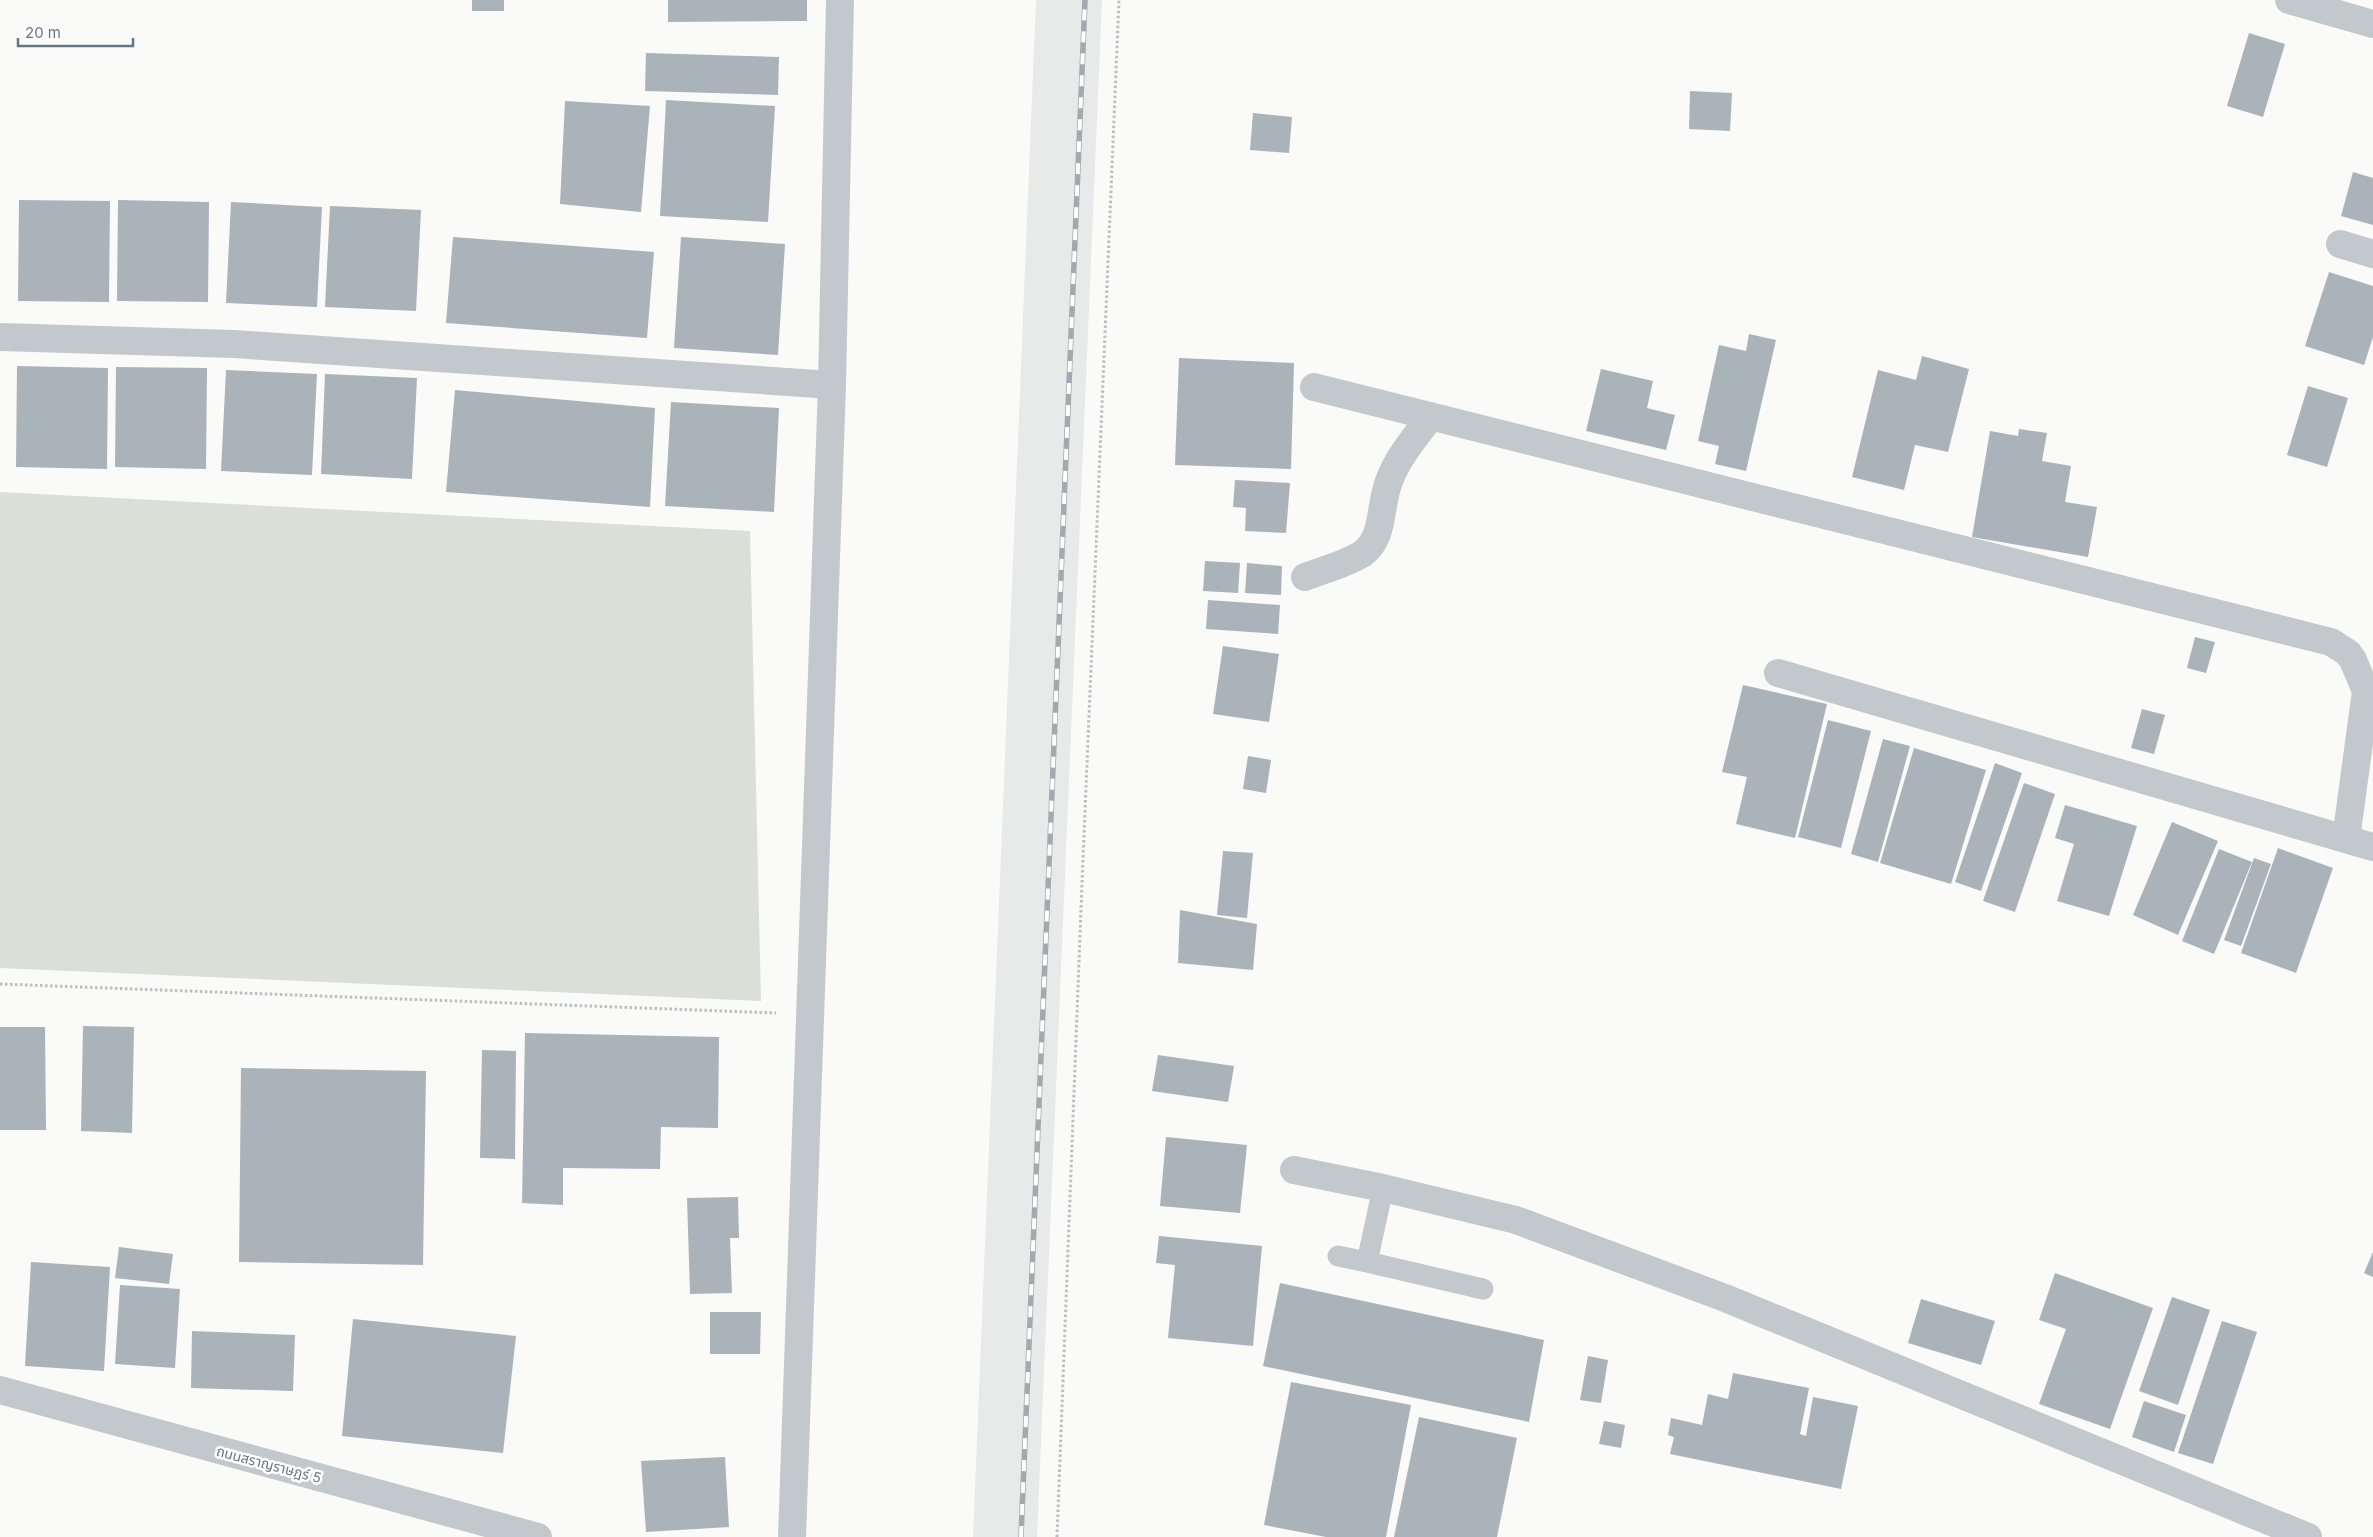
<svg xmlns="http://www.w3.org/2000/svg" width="2373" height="1537" viewBox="0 0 2373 1537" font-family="Inter,'Noto Sans Thai',sans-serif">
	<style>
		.built { fill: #e8e9e9 }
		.green { fill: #dadfd7 }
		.building { fill: #aab3b9 }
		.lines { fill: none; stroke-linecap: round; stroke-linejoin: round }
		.path { stroke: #bbbfc2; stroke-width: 3; stroke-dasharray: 2.5 2.5; stroke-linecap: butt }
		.service { stroke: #c3c8cc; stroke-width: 21 }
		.minor { stroke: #c3c8cc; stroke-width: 28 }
		.tertiary { stroke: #c3c8cc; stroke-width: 28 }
		.rail-casing { stroke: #a2aab0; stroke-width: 5.5 }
		.rail { stroke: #fff; stroke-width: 4; stroke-dasharray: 11; stroke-linecap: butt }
		.labels { text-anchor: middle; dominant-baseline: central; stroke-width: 5; stroke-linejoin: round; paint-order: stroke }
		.street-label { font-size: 14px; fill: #657683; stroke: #fff }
	</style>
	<rect width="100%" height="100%" fill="#fafaf8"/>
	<!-- built -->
	<path class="built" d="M 1036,0 L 1102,0 L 1037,1537 L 973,1537 Z"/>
	<!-- green -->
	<path class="green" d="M 0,492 L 750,531 L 761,1001 L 0,968 Z"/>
	<!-- building -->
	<path class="building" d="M 472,0 L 504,0 L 504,11 L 472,11 Z
		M 668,0 L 807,0 L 807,21 L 668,22 Z
		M 2249,33 L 2285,44 L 2263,117 L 2227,106 Z
		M 646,53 L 779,57 L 778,95 L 645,91 Z
		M 1690,91 L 1732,93 L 1730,131 L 1689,129 Z
		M 666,100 L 775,106 L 768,222 L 660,216 Z
		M 565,101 L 650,106 L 641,212 L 560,204 Z
		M 1253,113 L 1292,117 L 1289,153 L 1250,150 Z
		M 2353,172 L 2373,178 L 2373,225 L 2341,216 Z
		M 19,200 L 110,201 L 109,302 L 18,301 Z
		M 118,200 L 209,202 L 208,302 L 117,301 Z
		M 231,202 L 322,207 L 317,307 L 226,303 Z
		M 330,206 L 421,210 L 416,311 L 325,307 Z
		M 453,237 L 654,252 L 647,338 L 446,323 Z
		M 681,237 L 785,244 L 778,355 L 674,348 Z
		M 2329,272 L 2373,286 L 2373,337 L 2364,365 L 2305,346 Z
		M 1749,334 L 1776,340 L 1746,471 L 1715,464 L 1719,446 L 1698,441 L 1719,345 L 1746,351 Z
		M 1922,356 L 1969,369 L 1948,452 L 1915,445 L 1904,490 L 1852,477 L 1878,370 L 1916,380 Z
		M 1179,358 L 1294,363 L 1291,469 L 1175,465 Z
		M 17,366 L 108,368 L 107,469 L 16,467 Z
		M 116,367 L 207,368 L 206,469 L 115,467 Z
		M 1601,369 L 1653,381 L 1647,408 L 1675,415 L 1666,450 L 1586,431 Z
		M 226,370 L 317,374 L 312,475 L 221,471 Z
		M 325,374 L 417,378 L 412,479 L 321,474 Z
		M 2308,386 L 2348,398 L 2327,467 L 2287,455 Z
		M 455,390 L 655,408 L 650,507 L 446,492 Z
		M 671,402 L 779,408 L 774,512 L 665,506 Z
		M 2019,429 L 2047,433 L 2042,461 L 2071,466 L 2065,502 L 2097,507 L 2088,557 L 1972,537 L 1990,431 L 2018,436 Z
		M 1235,480 L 1290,483 L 1286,533 L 1245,531 L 1246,508 L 1233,507 Z
		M 1205,561 L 1240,563 L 1238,593 L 1203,591 Z
		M 1247,563 L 1282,566 L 1281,595 L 1245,593 Z
		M 1208,600 L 1280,605 L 1278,634 L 1206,629 Z
		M 2195,637 L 2215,642 L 2206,673 L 2187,668 Z
		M 1223,646 L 1279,654 L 1269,722 L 1213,714 Z
		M 1743,685 L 1827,704 L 1795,838 L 1736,824 L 1747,777 L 1722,772 Z
		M 2142,709 L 2165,715 L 2154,754 L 2131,748 Z
		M 1828,720 L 1871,731 L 1841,848 L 1798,837 Z
		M 1883,739 L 1910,746 L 1878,862 L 1851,854 Z
		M 1914,748 L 1986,770 L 1951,884 L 1880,863 Z
		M 1248,756 L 1271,760 L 1266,793 L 1243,789 Z
		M 1995,763 L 2022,773 L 1981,891 L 1955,882 Z
		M 2024,783 L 2055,794 L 2015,912 L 1983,901 Z
		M 2065,805 L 2137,826 L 2109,916 L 2057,901 L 2074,844 L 2055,838 Z
		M 2172,822 L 2218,841 L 2178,935 L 2133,915 Z
		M 2278,848 L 2333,868 L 2296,973 L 2241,953 Z
		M 2219,849 L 2252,862 L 2214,954 L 2182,941 Z
		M 1223,851 L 1253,853 L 1247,918 L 1217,915 Z
		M 2254,858 L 2271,864 L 2241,946 L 2224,940 Z
		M 1180,910 L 1257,924 L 1253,970 L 1178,963 Z
		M 83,1026 L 134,1027 L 132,1133 L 81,1131 Z
		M 0,1027 L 45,1027 L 46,1130 L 0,1130 Z
		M 525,1033 L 719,1037 L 718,1128 L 661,1127 L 660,1169 L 563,1168 L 563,1205 L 522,1203 Z
		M 482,1050 L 516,1051 L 515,1159 L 480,1158 Z
		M 1158,1055 L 1234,1066 L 1228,1102 L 1152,1091 Z
		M 241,1068 L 426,1071 L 423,1265 L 239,1262 Z
		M 1166,1137 L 1247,1145 L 1240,1213 L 1160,1206 Z
		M 738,1197 L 739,1238 L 730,1238 L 732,1293 L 690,1294 L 687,1198 Z
		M 1159,1236 L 1262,1246 L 1253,1346 L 1168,1338 L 1175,1265 L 1156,1263 Z
		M 119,1247 L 173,1254 L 169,1284 L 115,1278 Z
		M 2373,1252 L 2373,1277 L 2364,1273 Z
		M 31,1262 L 110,1267 L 104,1371 L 25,1366 Z
		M 2055,1273 L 2153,1308 L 2110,1429 L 2039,1404 L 2066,1329 L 2039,1320 Z
		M 1280,1283 L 1544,1340 L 1529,1422 L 1263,1366 Z
		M 120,1285 L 180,1289 L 175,1368 L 115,1364 Z
		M 2172,1297 L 2210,1310 L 2178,1405 L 2139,1391 Z
		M 1921,1299 L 1995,1321 L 1981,1365 L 1908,1343 Z
		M 710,1312 L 761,1312 L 760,1354 L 710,1354 Z
		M 353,1319 L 516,1336 L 503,1453 L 342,1436 Z
		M 2222,1321 L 2257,1332 L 2213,1464 L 2178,1453 Z
		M 192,1331 L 295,1335 L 293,1391 L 191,1388 Z
		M 1588,1356 L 1608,1360 L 1601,1403 L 1580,1400 Z
		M 1733,1373 L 1809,1388 L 1800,1434 L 1806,1436 L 1813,1397 L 1858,1406 L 1841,1489 L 1670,1454 L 1674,1437 L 1668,1435 L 1671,1418 L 1702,1425 L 1708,1394 L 1728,1399 Z
		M 1291,1382 L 1411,1405 L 1386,1537 L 1326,1537 L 1264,1525 Z
		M 2144,1401 L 2186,1415 L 2174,1452 L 2132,1437 Z
		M 1419,1417 L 1517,1438 L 1497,1537 L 1394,1537 Z
		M 1604,1421 L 1625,1425 L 1621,1448 L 1599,1444 Z
		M 725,1457 L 729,1527 L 646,1532 L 641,1461 Z"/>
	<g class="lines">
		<!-- path -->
		<path class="path" d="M 0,984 L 776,1013
			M 1057,1537 L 1082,883 L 1119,0"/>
		<!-- service -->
		<path class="service" d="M 1383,1188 L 1367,1262 L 1483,1289
			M 1338,1256 L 1367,1262"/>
		<!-- minor -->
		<path class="minor" d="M 2289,0 L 2373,24
			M 2340,244 L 2373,254
			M 0,337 L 234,344 L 832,385
			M 1314,387 L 2331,642 L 2348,653 L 2353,660 L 2366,691 L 2346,839
			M 1305,577 C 1323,570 1346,564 1362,554 C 1383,539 1380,512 1386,491 C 1393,462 1414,439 1431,416
			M 1778,673 L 2373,847
			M 1294,1170 L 1383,1188 L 1516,1220 L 1725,1298 L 2308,1537
			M 0,1390 L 538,1537"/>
		<!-- tertiary -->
		<path class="tertiary" d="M 792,1537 L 832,385 L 840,0"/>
		<defs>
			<path id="rail" d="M 1021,1537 L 1085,0"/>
		</defs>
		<!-- rail casing -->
		<use href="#rail" class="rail-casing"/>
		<!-- rail -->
		<use href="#rail" class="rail"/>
	</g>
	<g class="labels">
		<!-- street labels -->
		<g class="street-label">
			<text transform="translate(269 1464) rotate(15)">ถนนสราญราษฎร์ 5</text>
		</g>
	</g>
	<!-- scale -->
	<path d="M18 38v8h115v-8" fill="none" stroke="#657683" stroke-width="2.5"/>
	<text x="25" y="38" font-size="15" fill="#657683" stroke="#ffffff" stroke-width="4" paint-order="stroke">20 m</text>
</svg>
